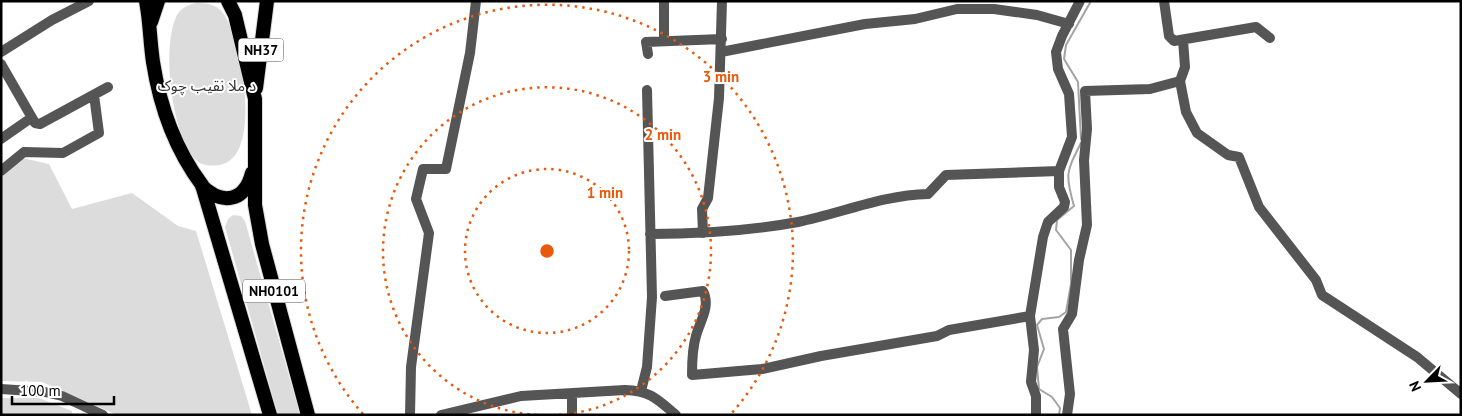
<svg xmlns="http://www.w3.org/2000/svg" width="1462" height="416" viewBox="0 0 1462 416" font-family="'PT Sans','Noto Sans Arabic',sans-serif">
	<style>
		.green { fill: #dcdcdc }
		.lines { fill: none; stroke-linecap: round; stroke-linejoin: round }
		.stream { stroke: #a3a3a3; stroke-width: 2 }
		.highway-casing { stroke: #dbdbdb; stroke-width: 16 }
		.minor { stroke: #555; stroke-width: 10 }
		.highway { stroke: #000; stroke-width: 14 }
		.ring { fill: none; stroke: #e8590c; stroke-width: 2.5; stroke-dasharray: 2.5 5 }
		.labels { text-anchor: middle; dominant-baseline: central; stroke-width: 4; stroke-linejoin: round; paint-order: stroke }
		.shield { fill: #fff; stroke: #4c4c4c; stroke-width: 1 }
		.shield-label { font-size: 14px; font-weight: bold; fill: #000 }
		.park-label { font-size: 15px; fill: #333; stroke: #fff }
		.centre { fill: #e8590c; stroke: #fff; stroke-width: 2.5 }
		.ring-label { font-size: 15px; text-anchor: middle; font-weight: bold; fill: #e8590c; stroke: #fff; stroke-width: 4; stroke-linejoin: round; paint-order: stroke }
	</style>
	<rect width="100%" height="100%" fill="#fff"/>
	<!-- green -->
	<path class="green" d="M 196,3 C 206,3 217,4 223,13 C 242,39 264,159 219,165 C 212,166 203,166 197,161 C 171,137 161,45 177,15 C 181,8 188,5 196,3 Z
		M 22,158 L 49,164 L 72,209 L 132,193 L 178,226 L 196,231 L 252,415 L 117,415 L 42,382 L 1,381 L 1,177 Z
		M 233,215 L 241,216 L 245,221 L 300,415 L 278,415 L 225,227 L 228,219 Z
		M 1,398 L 39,398 L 72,411 L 72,415 L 1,415 Z"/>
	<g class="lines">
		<!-- stream -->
		<path class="stream" d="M 1081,139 L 1078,82 L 1064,59 L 1066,45 L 1091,1
			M 1059,415 L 1060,408 L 1052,397 L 1039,389 L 1037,367 L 1044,349 L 1037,325 L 1042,319 L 1059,317 L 1066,312 L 1071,284 L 1071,250 L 1056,230 L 1057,220 L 1074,206 C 1065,175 1066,172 1081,143"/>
		<defs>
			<path id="highway" d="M 146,1 C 150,22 150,42 153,62 C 160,107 175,149 202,185 L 270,415
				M 228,1 L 235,15 L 255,99 L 255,205 L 262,244 L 308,415
				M 151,22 L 158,1
				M 256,88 L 267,1
				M 202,186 C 223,206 245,201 252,173"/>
		</defs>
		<!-- highway casing -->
		<use href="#highway" class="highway-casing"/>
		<!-- minor -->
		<path class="minor" d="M 664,1 L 664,41
			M 1164,1 L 1169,36 L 1174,41 L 1256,27 L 1270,38
			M 1183,40 L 1185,67 L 1180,81 L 1186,112 L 1197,133 L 1228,155 L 1239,157 L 1259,207 L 1316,280 L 1322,295 L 1417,357 L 1461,394
			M 1,52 L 52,20 L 89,1
			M 721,52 L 865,24 L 915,19 L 957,9 L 994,9 L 1037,15 L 1069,24
			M 648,54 L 646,42 L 722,39
			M 1,64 L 35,123 L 40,124 L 108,87
			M 1,139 L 31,118
			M 1,171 L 24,152 L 63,153 L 99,133 L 94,95
			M 703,233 L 702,209 L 708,198 L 719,98 L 722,1
			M 650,234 C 700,234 749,231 798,222 C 842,213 883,195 928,194 L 946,175 L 1059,171
			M 665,296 L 703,291 C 711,306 700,321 696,336 C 692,349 692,362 692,375 L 762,369 L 821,356 L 937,336 L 949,330 L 1030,316
			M 1,389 L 45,392 L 62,396 L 103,415
			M 641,391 L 647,367 L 652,297 L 647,90
			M 572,394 L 572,415
			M 410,415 L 411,367 L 429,233 L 416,199 L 423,169 L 446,169 L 470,53 L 476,1
			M 441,415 L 521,396 L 625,390 C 651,391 657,399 676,415
			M 1036,415 L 1036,396 L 1031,382 L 1034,350 L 1030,316 L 1043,237 L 1048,222 L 1064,207 L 1065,202 L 1059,187 L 1059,171 L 1072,137 L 1069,94 L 1058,69 L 1056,52 L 1062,36 L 1080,1
			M 1067,415 L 1070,394 L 1063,329 L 1072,314 L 1079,260 L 1087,225 L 1084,160 L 1087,129 L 1085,91 L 1150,89 L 1180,81"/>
		<!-- highway -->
		<use href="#highway" class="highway"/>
	</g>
	<!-- distance rings -->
	<g class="ring">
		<circle cx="547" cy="251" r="82"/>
		<path d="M537 415A164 164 0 1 1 557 415"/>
		<path d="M363 414A246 246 0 1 1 731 414"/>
	</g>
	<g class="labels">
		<!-- shield labels -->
		<g class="shield">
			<rect x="238.5" y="38.5" width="45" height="23" rx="4"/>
			<rect x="243" y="279.5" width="62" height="23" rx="4"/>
		</g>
		<g class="shield-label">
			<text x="261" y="50">NH37</text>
			<text x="274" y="291">NH0101</text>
		</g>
		<!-- park labels -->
		<g class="park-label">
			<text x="207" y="85">د ملا نقيب چوک</text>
		</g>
	</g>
	<circle cx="547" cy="251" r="8" class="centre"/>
	<g class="ring-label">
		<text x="721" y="82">3 min</text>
		<text x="663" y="140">2 min</text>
		<text x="605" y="198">1 min</text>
	</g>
	<!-- border -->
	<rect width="1462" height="416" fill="none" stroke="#000000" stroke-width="5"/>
	<!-- north arrow -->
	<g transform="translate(1427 381) rotate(246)" stroke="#ffffff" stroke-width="4" paint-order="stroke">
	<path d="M0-4L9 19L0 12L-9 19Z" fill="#000000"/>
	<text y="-8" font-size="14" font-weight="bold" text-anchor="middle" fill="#000000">N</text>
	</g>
	<!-- scale -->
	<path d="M12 396v8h102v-8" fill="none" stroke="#000000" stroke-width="2.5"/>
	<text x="20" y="396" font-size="15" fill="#000000" stroke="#ffffff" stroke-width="4" paint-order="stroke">100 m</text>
</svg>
